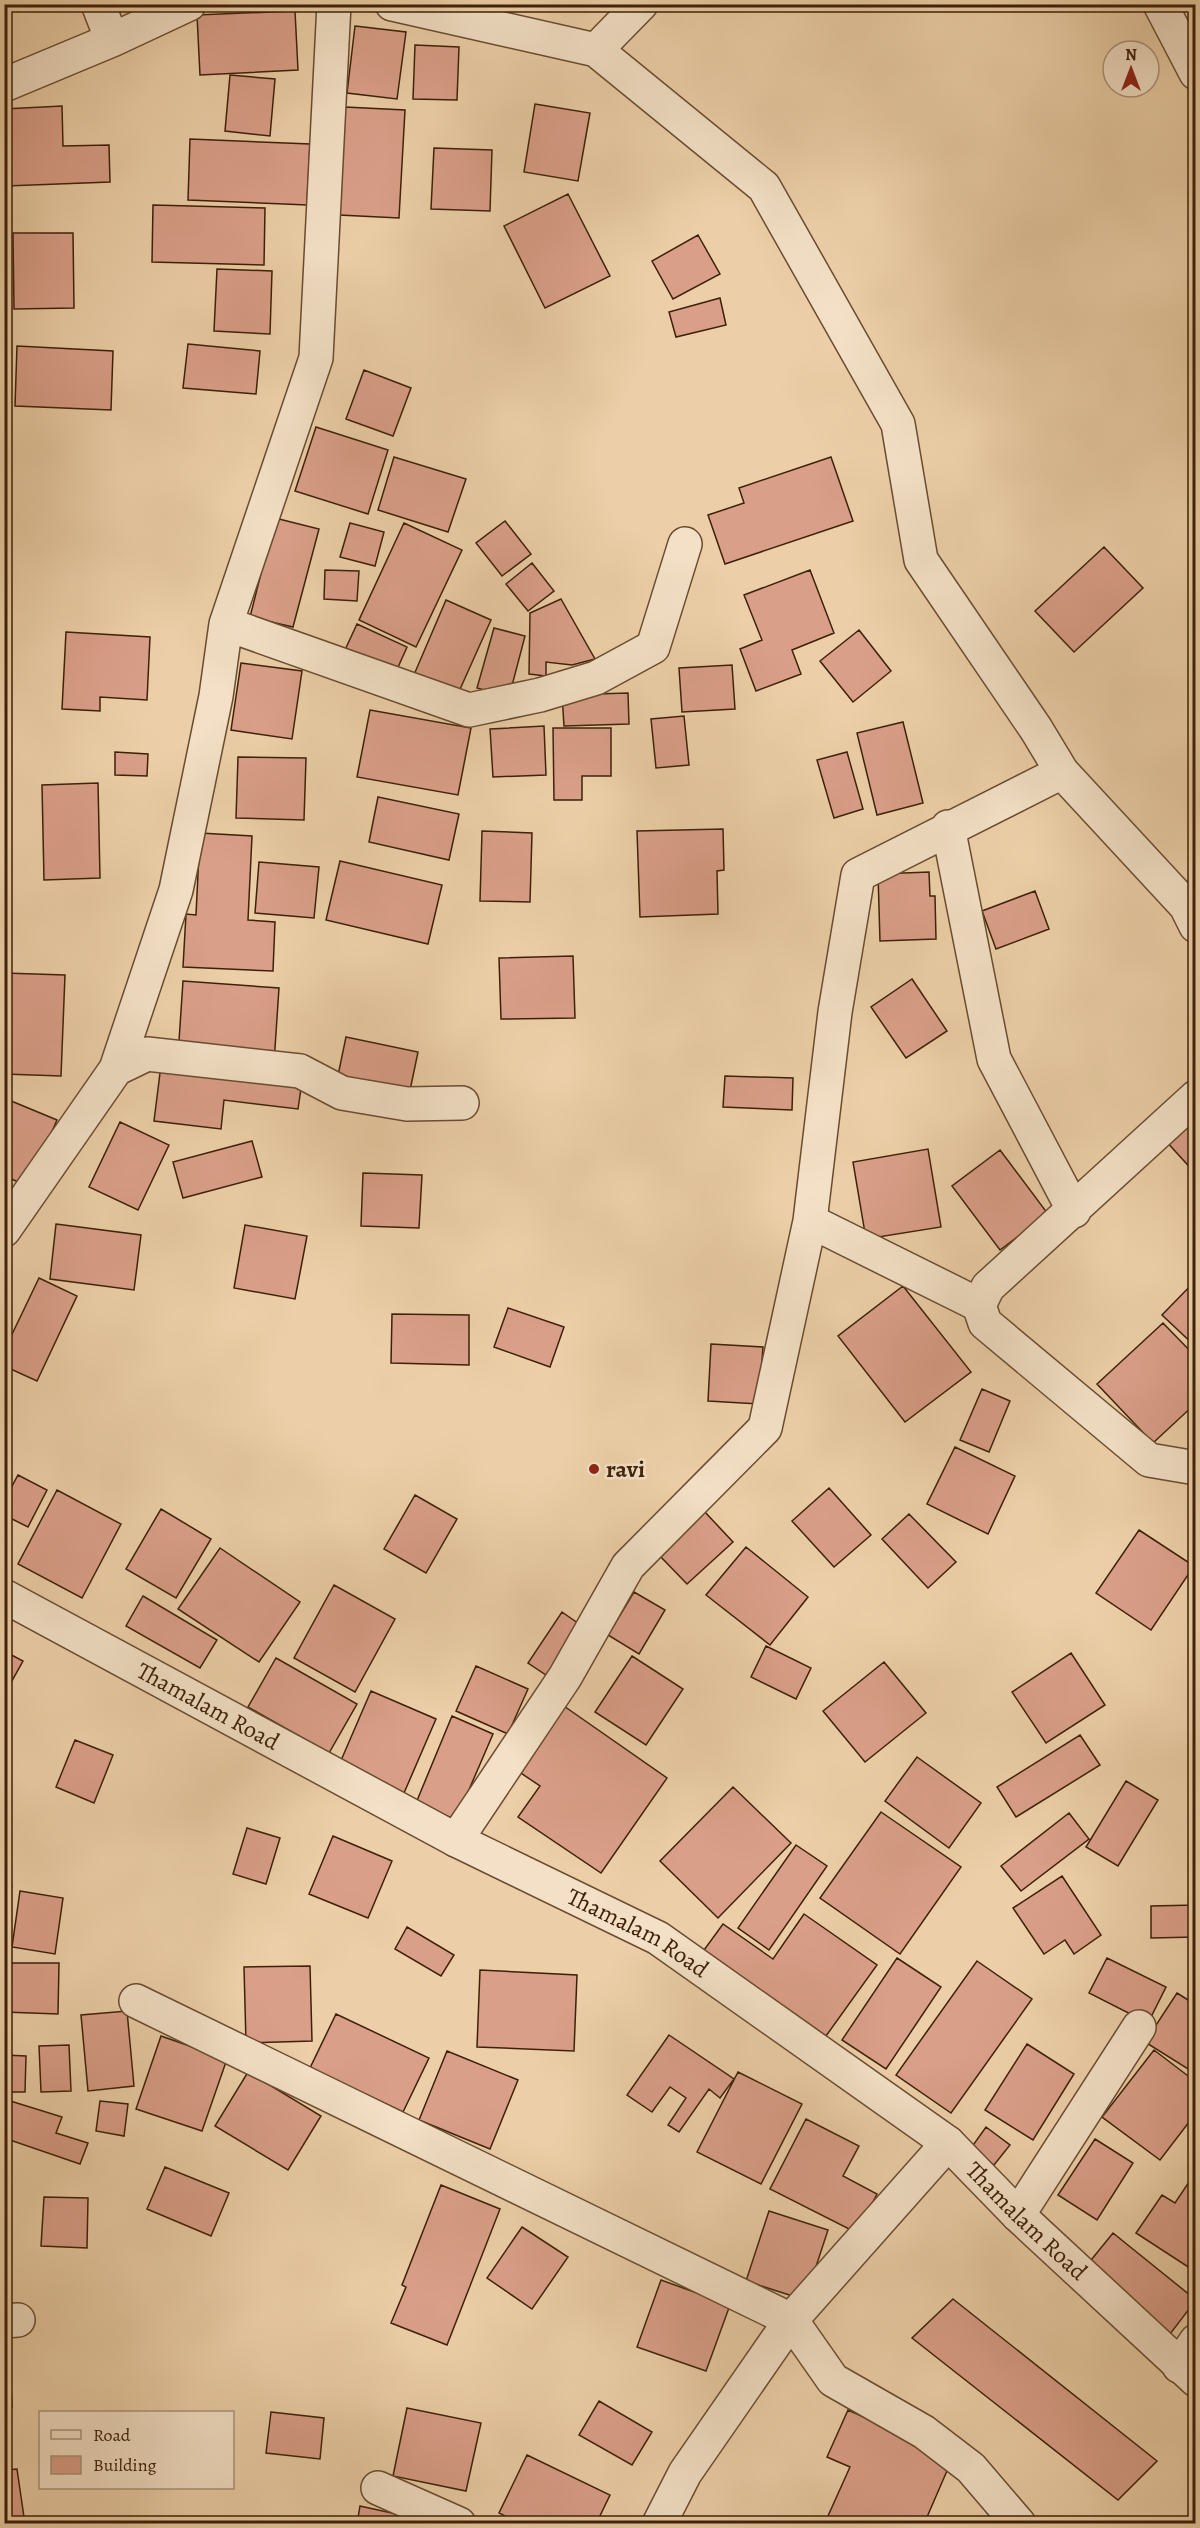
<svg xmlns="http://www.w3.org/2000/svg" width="1200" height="2528" viewBox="0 0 1200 2528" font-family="Alegreya,serif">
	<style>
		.building { fill: #da9f89; stroke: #3d2108; stroke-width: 1.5 }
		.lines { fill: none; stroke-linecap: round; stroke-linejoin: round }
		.minor-casing { stroke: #694c30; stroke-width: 36 }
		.tertiary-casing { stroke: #694c30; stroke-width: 36 }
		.minor { stroke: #f3e0c6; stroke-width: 33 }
		.tertiary { stroke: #f3e0c6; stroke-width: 33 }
		.poi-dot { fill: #8f2418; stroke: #f3e0c6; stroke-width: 2 }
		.labels { text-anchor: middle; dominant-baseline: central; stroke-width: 5; stroke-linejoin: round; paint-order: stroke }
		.poi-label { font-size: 24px; font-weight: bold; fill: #3d2108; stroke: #f3e0c6; text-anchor: start }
		.street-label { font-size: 24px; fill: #3d2108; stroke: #f3e0c6 }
	</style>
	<rect width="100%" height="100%" fill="#eccfa8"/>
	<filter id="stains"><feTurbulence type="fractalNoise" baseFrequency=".00333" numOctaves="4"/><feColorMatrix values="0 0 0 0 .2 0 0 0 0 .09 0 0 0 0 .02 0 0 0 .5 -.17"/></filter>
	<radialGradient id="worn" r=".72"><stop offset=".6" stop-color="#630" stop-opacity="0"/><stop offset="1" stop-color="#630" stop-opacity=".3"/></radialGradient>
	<!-- building -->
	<path class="building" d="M 295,11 L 298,70 L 200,75 L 197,15 Z
		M 355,26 L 406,32 L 397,99 L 347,93 Z
		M 415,45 L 459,47 L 457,100 L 413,99 Z
		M 230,75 L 275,79 L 270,136 L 225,131 Z
		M 535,104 L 590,113 L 578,181 L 524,172 Z
		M 62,106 L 63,146 L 109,145 L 110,182 L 6,186 L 4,109 Z
		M 345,107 L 405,110 L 399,218 L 339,215 Z
		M 190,139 L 310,144 L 307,205 L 188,200 Z
		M 434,148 L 492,150 L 490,211 L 431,209 Z
		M 568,194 L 610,276 L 545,308 L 504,226 Z
		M 153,205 L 265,208 L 264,265 L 152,262 Z
		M 13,233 L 73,233 L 74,308 L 14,309 Z
		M 698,235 L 720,274 L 673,299 L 652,261 Z
		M 217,269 L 272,271 L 270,334 L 214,331 Z
		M 720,298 L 726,325 L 676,337 L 669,312 Z
		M 188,344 L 260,351 L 256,394 L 183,388 Z
		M 17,346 L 113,351 L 111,410 L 15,406 Z
		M 364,370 L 411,388 L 393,436 L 346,419 Z
		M 316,427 L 388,450 L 368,514 L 295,491 Z
		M 394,457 L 466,479 L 448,532 L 378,510 Z
		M 831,457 L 853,521 L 725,564 L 708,515 L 744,503 L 739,488 Z
		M 275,518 L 319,529 L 293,627 L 250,617 Z
		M 505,521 L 531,554 L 502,576 L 476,543 Z
		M 350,523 L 384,532 L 375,566 L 340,557 Z
		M 404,523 L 462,550 L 416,647 L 359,620 Z
		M 1104,547 L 1143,588 L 1074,652 L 1035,611 Z
		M 532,563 L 554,591 L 528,611 L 506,584 Z
		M 325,570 L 359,571 L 357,601 L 324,599 Z
		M 810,570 L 834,633 L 792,650 L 801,674 L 756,691 L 740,649 L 762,640 L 744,595 Z
		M 561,599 L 595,659 L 572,665 L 546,662 L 546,676 L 529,674 L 530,613 Z
		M 446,600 L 491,620 L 457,696 L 413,677 Z
		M 357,624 L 407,647 L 395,674 L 345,650 Z
		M 494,628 L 525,636 L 509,697 L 477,688 Z
		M 859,630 L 891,671 L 853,702 L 820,661 Z
		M 66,632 L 150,637 L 147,700 L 100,697 L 100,711 L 62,709 Z
		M 241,663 L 302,671 L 292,739 L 231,730 Z
		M 732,665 L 735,709 L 682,712 L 679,668 Z
		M 628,693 L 629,724 L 564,726 L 562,695 Z
		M 370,710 L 471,728 L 458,795 L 357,777 Z
		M 684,716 L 689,765 L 656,768 L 651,719 Z
		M 903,722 L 923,803 L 877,815 L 857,733 Z
		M 544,726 L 546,775 L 493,777 L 490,729 Z
		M 553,728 L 611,728 L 611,776 L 582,776 L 582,800 L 554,800 Z
		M 115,752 L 148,754 L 147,776 L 115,775 Z
		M 847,752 L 863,809 L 834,818 L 817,760 Z
		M 238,757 L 306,758 L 304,820 L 236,818 Z
		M 98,783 L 100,878 L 44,880 L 42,785 Z
		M 378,797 L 459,814 L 449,860 L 369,842 Z
		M 723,829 L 724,870 L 717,871 L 718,914 L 640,917 L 637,831 Z
		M 482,831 L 532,833 L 530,902 L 480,901 Z
		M 200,833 L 252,836 L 248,920 L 275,922 L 273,971 L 183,967 L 186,914 L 196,915 Z
		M 340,861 L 442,885 L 428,944 L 326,920 Z
		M 259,862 L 319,867 L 314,918 L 255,913 Z
		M 929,872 L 930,896 L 935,896 L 936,939 L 880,941 L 878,874 Z
		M 1035,891 L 1049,929 L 996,949 L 982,911 Z
		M 573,956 L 575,1018 L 501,1019 L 499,958 Z
		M 4,973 L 65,975 L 61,1076 L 4,1074 Z
		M 912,979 L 947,1031 L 906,1058 L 871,1007 Z
		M 183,981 L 279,988 L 274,1063 L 178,1056 Z
		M 346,1037 L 418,1052 L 408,1100 L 336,1085 Z
		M 162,1057 L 303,1075 L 298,1109 L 224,1100 L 221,1129 L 154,1121 Z
		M 725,1076 L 793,1078 L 792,1110 L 723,1107 Z
		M 4,1098 L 57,1120 L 28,1186 L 4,1176 Z
		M 1196,1113 L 1196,1174 L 1165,1140 Z
		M 120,1122 L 169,1145 L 138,1210 L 89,1187 Z
		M 252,1141 L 262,1177 L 183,1198 L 173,1162 Z
		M 928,1149 L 941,1227 L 866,1239 L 853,1162 Z
		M 1000,1150 L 1048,1214 L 1000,1250 L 952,1186 Z
		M 363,1173 L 422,1175 L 419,1228 L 361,1226 Z
		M 56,1224 L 141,1235 L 134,1290 L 50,1279 Z
		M 245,1225 L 307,1236 L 295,1299 L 234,1288 Z
		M 39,1278 L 77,1296 L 37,1381 L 4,1366 L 4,1351 Z
		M 1196,1280 L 1196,1347 L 1162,1315 Z
		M 903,1286 L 971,1372 L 905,1422 L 838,1336 Z
		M 508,1308 L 564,1327 L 550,1367 L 494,1347 Z
		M 392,1314 L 469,1315 L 469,1365 L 391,1363 Z
		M 1163,1323 L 1196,1357 L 1196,1403 L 1153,1443 L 1097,1384 Z
		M 711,1344 L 763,1347 L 759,1404 L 708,1401 Z
		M 982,1389 L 1010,1401 L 989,1452 L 960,1440 Z
		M 955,1447 L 1015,1476 L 988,1534 L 927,1504 Z
		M 18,1475 L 47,1490 L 28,1527 L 4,1515 L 4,1501 Z
		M 829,1488 L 871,1535 L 834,1567 L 792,1521 Z
		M 57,1490 L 121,1524 L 82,1598 L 18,1564 Z
		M 415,1495 L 457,1519 L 426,1573 L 384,1549 Z
		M 161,1509 L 211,1539 L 176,1598 L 126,1569 Z
		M 704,1511 L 733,1542 L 687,1584 L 658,1554 Z
		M 909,1514 L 956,1562 L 928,1588 L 882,1539 Z
		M 1139,1530 L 1194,1566 L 1151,1630 L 1096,1593 Z
		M 746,1547 L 808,1597 L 770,1645 L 706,1595 Z
		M 220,1548 L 300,1602 L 259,1662 L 178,1609 Z
		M 334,1585 L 395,1619 L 355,1692 L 294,1658 Z
		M 634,1592 L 665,1610 L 639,1654 L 608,1635 Z
		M 143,1596 L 217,1640 L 200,1668 L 126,1626 Z
		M 562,1612 L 582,1626 L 549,1677 L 528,1663 Z
		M 766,1646 L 811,1668 L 796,1699 L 751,1677 Z
		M 4,1651 L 23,1661 L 4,1695 Z
		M 1071,1653 L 1105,1705 L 1046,1743 L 1012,1692 Z
		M 632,1656 L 683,1689 L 646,1745 L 595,1712 Z
		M 276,1658 L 357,1704 L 329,1753 L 248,1707 Z
		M 884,1662 L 926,1713 L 865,1762 L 823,1711 Z
		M 476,1666 L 528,1689 L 508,1734 L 456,1711 Z
		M 371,1691 L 436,1719 L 404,1793 L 339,1765 Z
		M 561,1704 L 667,1778 L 601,1873 L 518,1817 L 540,1786 L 515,1769 Z
		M 452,1716 L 493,1734 L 456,1820 L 416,1803 Z
		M 1080,1735 L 1100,1765 L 1016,1817 L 997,1787 Z
		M 75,1740 L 113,1755 L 94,1803 L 56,1787 Z
		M 917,1757 L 981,1803 L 949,1848 L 885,1801 Z
		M 1126,1781 L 1158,1800 L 1118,1866 L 1086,1847 Z
		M 733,1787 L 791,1843 L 718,1918 L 660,1861 Z
		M 881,1812 L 961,1867 L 900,1954 L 820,1898 Z
		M 1069,1813 L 1089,1839 L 1021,1891 L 1001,1866 Z
		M 247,1828 L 280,1838 L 266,1884 L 233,1874 Z
		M 333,1836 L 392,1861 L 368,1918 L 309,1894 Z
		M 796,1845 L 827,1866 L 769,1950 L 738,1928 Z
		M 1062,1876 L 1101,1935 L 1074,1954 L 1065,1940 L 1044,1954 L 1013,1908 Z
		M 4,1884 L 12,1886 L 4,1910 Z
		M 20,1891 L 63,1898 L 55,1954 L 12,1947 Z
		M 1196,1905 L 1196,1937 L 1151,1938 L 1151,1906 Z
		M 804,1914 L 877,1965 L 826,2036 L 704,1950 L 723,1924 L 773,1959 Z
		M 407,1927 L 454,1955 L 441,1976 L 395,1949 Z
		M 897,1958 L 941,1987 L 886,2069 L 842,2040 Z
		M 1107,1958 L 1166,1987 L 1148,2023 L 1089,1993 Z
		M 977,1961 L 1032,1999 L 951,2113 L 896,2075 Z
		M 4,1963 L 59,1963 L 58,2014 L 4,2012 Z
		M 310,1966 L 312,2041 L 246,2043 L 244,1967 Z
		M 480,1970 L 577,1975 L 574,2051 L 477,2047 Z
		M 1177,1993 L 1196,2005 L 1196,2074 L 1145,2042 Z
		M 127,2011 L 134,2086 L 88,2091 L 81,2015 Z
		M 336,2014 L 429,2058 L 403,2112 L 310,2068 Z
		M 669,2035 L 734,2079 L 720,2098 L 709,2089 L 679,2132 L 668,2125 L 686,2098 L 670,2087 L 652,2112 L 627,2095 Z
		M 161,2036 L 227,2059 L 202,2131 L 136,2109 Z
		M 1027,2044 L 1074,2074 L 1033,2140 L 985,2110 Z
		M 69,2045 L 71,2091 L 41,2092 L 39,2046 Z
		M 1154,2050 L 1196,2082 L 1196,2113 L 1160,2160 L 1102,2117 Z
		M 447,2051 L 518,2080 L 490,2149 L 419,2120 Z
		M 4,2055 L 26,2056 L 25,2092 L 4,2092 Z
		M 248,2072 L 321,2116 L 288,2170 L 215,2126 Z
		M 738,2072 L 802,2104 L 761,2184 L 697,2152 Z
		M 4,2099 L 62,2117 L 56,2133 L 88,2143 L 80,2164 L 4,2138 Z
		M 100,2101 L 128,2104 L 124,2136 L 96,2131 Z
		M 806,2119 L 859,2146 L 843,2176 L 877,2194 L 857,2233 L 770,2189 Z
		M 986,2127 L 1010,2145 L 994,2165 L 971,2148 Z
		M 1095,2139 L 1133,2163 L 1097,2220 L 1058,2195 Z
		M 165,2167 L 229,2193 L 211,2236 L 147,2209 Z
		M 1191,2179 L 1196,2182 L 1196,2272 L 1136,2233 L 1162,2195 L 1175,2203 Z
		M 441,2185 L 500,2209 L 447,2345 L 391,2323 L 406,2287 L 402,2285 Z
		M 44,2197 L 88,2198 L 87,2248 L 41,2246 Z
		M 769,2211 L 828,2230 L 805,2300 L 746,2281 Z
		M 522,2227 L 568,2257 L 532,2309 L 487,2278 Z
		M 1113,2233 L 1196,2300 L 1167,2338 L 1083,2270 Z
		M 661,2280 L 730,2305 L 706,2371 L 637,2347 Z
		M 953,2299 L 1157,2461 L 1118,2500 L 912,2338 Z
		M 9,2347 L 12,2407 L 4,2407 L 4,2348 Z
		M 599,2401 L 652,2432 L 632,2465 L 579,2435 Z
		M 407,2408 L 481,2423 L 466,2491 L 393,2476 Z
		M 848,2410 L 953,2457 L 924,2524 L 844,2524 L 828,2516 L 850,2467 L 827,2457 Z
		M 271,2412 L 324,2418 L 320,2459 L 266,2453 Z
		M 527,2455 L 610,2495 L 596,2524 L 521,2524 L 499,2513 Z
		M 17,2469 L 25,2524 L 4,2524 L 4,2470 Z
		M 360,2506 L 419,2519 L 418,2524 L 357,2524 Z"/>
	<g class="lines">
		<defs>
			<path id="minor" d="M 98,4 L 112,40
				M 392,4 L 596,50 L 764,187 L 898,424 L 921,560 L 1036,729 L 1062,772 L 1186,906 L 1196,926
				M 1160,4 L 1196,73
				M 596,50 L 641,4
				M 4,85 L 112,40 L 189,4
				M 226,624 L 469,710 L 540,695 L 596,678 L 653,647 L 685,544
				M 948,827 L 994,1059 L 1074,1211
				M 116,1069 L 147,1054 L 300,1071 L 342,1093 L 407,1104 L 462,1103
				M 1196,1097 L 988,1287 L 979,1305 L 985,1323 L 1149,1460 L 1196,1468
				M 810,1221 L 979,1305
				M 4,1230 L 116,1069 L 176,890 L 216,696 L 226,624 L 316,358 L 334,4
				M 456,1840 L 565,1677 L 628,1566 L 765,1428 L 810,1221 L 835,1012 L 858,875 L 1062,772
				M 136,2001 L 791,2320 L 833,2380 L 924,2432 L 971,2468 L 1019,2524
				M 1018,2215 L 1139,2027
				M 4,2321 L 18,2320
				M 1179,2366 L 1196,2341
				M 378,2488 L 459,2524
				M 659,2524 L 685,2473 L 791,2320 L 948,2143"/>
			<g id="tertiary">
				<path id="s1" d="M 4,1596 L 456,1840 L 658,1938 L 948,2143 L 1018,2215 L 1196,2380"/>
			</g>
		</defs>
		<!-- minor casing -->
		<use href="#minor" class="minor-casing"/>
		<!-- tertiary casing -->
		<use href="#tertiary" class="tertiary-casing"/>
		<!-- minor -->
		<use href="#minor" class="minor"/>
		<!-- tertiary -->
		<use href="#tertiary" class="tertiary"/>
	</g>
	<!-- markers -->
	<circle class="poi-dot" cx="594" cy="1469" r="6"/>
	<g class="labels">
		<!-- poi labels -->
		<g class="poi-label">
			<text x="606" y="1469">ravi</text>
		</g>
		<!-- street labels -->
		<g class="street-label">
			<text stroke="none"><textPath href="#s1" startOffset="232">Thamalam Road</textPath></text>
			<text stroke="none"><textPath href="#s1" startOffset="718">Thamalam Road</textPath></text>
			<text stroke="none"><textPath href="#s1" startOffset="1204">Thamalam Road</textPath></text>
		</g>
	</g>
	<!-- margin -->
	<rect width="1200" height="2528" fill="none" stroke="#eccfa8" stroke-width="24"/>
	<rect x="6" y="6" width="1188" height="2516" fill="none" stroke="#3d2108" stroke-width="3"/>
	<rect x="12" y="12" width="1176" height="2504" fill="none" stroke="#3d2108" stroke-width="1.5"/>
	<!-- legend -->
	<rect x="39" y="2411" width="195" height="78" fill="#f3e0c6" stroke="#aa947a" stroke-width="1.5"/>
	<rect x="51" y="2430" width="30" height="9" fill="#f3e0c6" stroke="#aa947a" stroke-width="1.5"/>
	<text x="93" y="2441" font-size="18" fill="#3d2108">Road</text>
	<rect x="51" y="2456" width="30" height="18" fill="#da9f89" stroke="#aa947a" stroke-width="1.5"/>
	<text x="93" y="2471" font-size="18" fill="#3d2108">Building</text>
	<!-- north arrow -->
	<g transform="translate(1131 69)"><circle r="28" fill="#f3e0c6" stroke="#aa947a" stroke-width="1.5"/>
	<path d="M0-4.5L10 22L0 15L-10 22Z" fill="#8f2418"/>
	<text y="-9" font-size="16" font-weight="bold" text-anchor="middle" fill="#3d2108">N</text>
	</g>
	<rect width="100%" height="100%" filter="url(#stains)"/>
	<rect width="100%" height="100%" fill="url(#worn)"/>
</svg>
